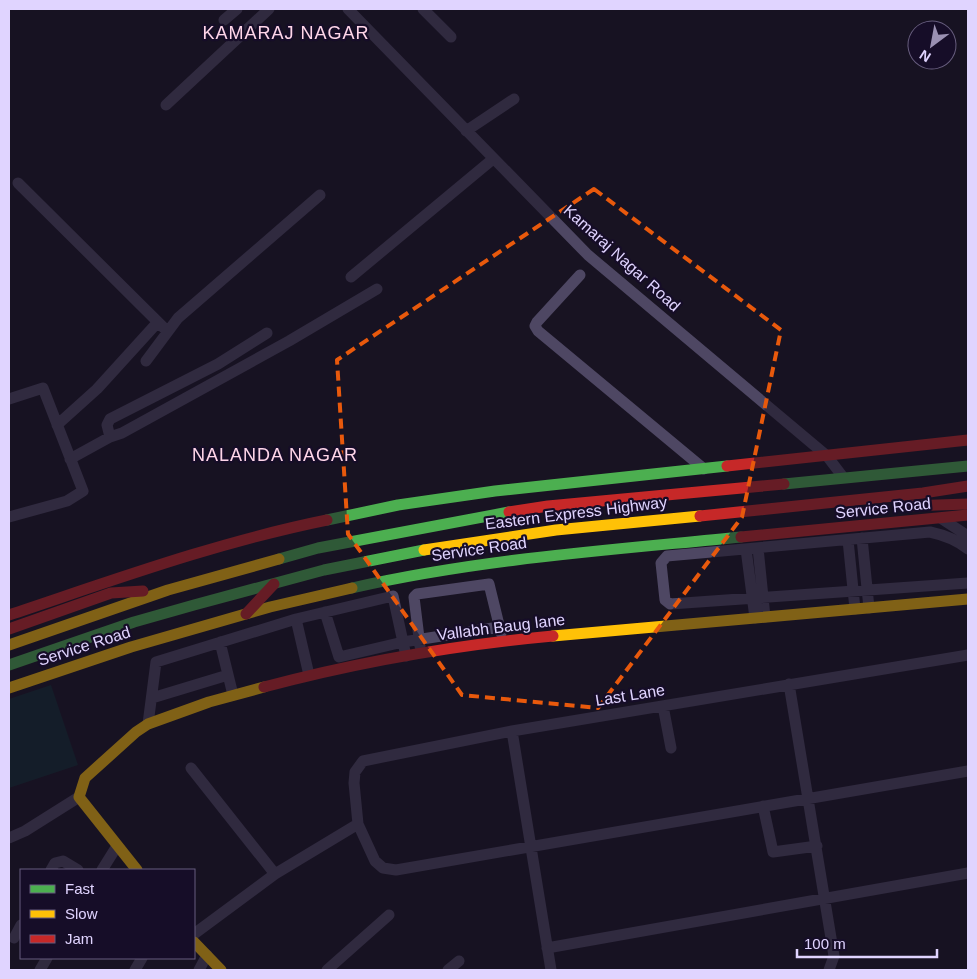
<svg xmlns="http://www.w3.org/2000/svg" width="977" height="979" viewBox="0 0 977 979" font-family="Arial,sans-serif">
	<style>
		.park { fill: #102a31 }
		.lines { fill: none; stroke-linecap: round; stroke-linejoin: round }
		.street { stroke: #4e4763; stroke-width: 11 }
		.fast { stroke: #4caf50; stroke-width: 11 }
		.slow { stroke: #ffc107; stroke-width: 11 }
		.jam { stroke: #c62828; stroke-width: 11 }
		.marked { fill: none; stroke: #e8590c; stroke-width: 4; stroke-dasharray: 10 6; stroke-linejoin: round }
		.labels { text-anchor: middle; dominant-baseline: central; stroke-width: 4.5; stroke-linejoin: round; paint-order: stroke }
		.street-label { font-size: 16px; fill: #e0d4ff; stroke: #160d28 }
		.neighbourhood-label { font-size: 18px; letter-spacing: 1px; fill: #ffd6e9; stroke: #160d28 }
	</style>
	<rect width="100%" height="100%" fill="#181322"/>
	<!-- park -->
	<path class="park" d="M 51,685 L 78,765 L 9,788 L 9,699 Z"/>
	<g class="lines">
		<!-- street -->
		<path class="street" d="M 348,9 L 588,255 L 827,456 L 843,477
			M 423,9 L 451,37
			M 224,20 L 237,9
			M 166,105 L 269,9
			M 466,131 L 514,99
			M 18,183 L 167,331
			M 580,275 L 537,322 L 535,326 L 538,331 L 704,469
			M 351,277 L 493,159
			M 146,361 L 178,318 L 320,195
			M 9,399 L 43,388 L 83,491 L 67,501 L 9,517
			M 57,425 L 97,389 L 157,323
			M 110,437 L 107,425 L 110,419 L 218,364 L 267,333
			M 70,459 L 110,437 L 122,433 L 289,341 L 377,289
			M 942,519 L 968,536
			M 862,538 L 869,608
			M 848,540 L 855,609
			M 758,548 L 765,617
			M 746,549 L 755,618
			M 968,549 C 956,539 944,535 930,532 L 667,556 L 661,563 L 665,600 L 670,604 L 968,583
			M 325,612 L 339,657 L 403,642 L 499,627
			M 296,619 L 309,675
			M 220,642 L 233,695
			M 420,646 L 414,597 L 417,594 L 489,584 L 501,633
			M 968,655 L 512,731 L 363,761 L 355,772 L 354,783 L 358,824 L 375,861 L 383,868 L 396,870 L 968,771
			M 789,684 L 834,956 L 829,970
			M 152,698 L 228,675
			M 663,706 L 671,748
			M 148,724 L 156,662 L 296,619 L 393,596 L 406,656
			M 512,731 L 551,970
			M 191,768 L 275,874
			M 763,806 L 773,852 L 817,846
			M 9,838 L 25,831 L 79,797
			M 51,870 L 55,863 L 63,861 L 78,870
			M 102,870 L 117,846
			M 194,934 L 275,874 L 358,824
			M 14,938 L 21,925
			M 547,948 L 968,873
			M 40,970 L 47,958
			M 135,970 L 142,958
			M 199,970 L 207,955
			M 327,970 L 389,915
			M 448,970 L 459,961"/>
		<!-- fast -->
		<path class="fast" d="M 784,484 L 968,466
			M 327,520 L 398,505 L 495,491 L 727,466
			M 279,559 L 318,548 L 509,512
			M 352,588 C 479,559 611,550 741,537
			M 9,665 L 134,622 L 194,605 L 324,570 L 424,550"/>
		<!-- slow -->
		<path class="slow" d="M 424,550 L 556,530 L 700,516
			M 553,636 L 968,599
			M 9,645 L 168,590 L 279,559
			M 9,688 L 131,647 L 270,607 L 352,588
			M 137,870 L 79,797 L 85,778 L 136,732 L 148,724 L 209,702 L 264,687
			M 194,942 L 221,970"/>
		<!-- jam -->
		<path class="jam" d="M 727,466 L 968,440
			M 908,506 L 968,504
			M 509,512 L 548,506 L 784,484
			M 700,516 L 923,493 L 968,486
			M 741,537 L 968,515
			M 246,614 L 274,584
			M 9,615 C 114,580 218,542 327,520
			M 9,629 L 111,593 L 143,591
			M 264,687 C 358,662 455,645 553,636"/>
	</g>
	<!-- marked area -->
	<path d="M0 0H977V979H0ZM 594,189 L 781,330 L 742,517 L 598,708 L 462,695 L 348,534 L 337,360 Z" fill="#181322" fill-opacity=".55" fill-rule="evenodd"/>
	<path class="marked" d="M 594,189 L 781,330 L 742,517 L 598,708 L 462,695 L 348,534 L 337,360 Z"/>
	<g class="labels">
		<!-- street labels -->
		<g class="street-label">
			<text transform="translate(622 258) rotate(42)">Kamaraj Nagar Road</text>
			<text transform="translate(883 508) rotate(-6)">Service Road</text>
			<text transform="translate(576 513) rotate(-7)">Eastern Express Highway</text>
			<text transform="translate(479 549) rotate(-8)">Service Road</text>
			<text transform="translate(501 627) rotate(-7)">Vallabh Baug lane</text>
			<text transform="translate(84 646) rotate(-18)">Service Road</text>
			<text transform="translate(630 695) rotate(-9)">Last Lane</text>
		</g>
		<!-- neighbourhood labels -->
		<g class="neighbourhood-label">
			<text x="286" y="33">KAMARAJ NAGAR</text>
			<text x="275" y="455">NALANDA NAGAR</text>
		</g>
	</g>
	<!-- border -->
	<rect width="977" height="979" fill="none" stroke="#e0d4ff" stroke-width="20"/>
	<!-- legend -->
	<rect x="20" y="869" width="175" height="90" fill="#160d28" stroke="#675d7e"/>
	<rect x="30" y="885" width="25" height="8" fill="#4caf50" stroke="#675d7e"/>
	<text x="65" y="894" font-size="15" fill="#e0d4ff">Fast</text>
	<rect x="30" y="910" width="25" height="8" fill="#ffc107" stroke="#675d7e"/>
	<text x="65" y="919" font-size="15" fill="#e0d4ff">Slow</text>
	<rect x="30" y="935" width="25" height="8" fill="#c62828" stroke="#675d7e"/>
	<text x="65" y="944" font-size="15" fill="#e0d4ff">Jam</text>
	<!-- north arrow -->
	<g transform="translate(932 45) rotate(212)"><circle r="24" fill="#160d28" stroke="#675d7e"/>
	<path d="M0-4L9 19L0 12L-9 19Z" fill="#9a90b2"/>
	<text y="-8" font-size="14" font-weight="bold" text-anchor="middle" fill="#e0d4ff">N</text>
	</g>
	<!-- scale -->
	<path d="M797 949v8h140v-8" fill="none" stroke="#e0d4ff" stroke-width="2.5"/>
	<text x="804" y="949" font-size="15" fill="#e0d4ff" stroke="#160d28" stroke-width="4" paint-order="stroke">100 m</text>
</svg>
